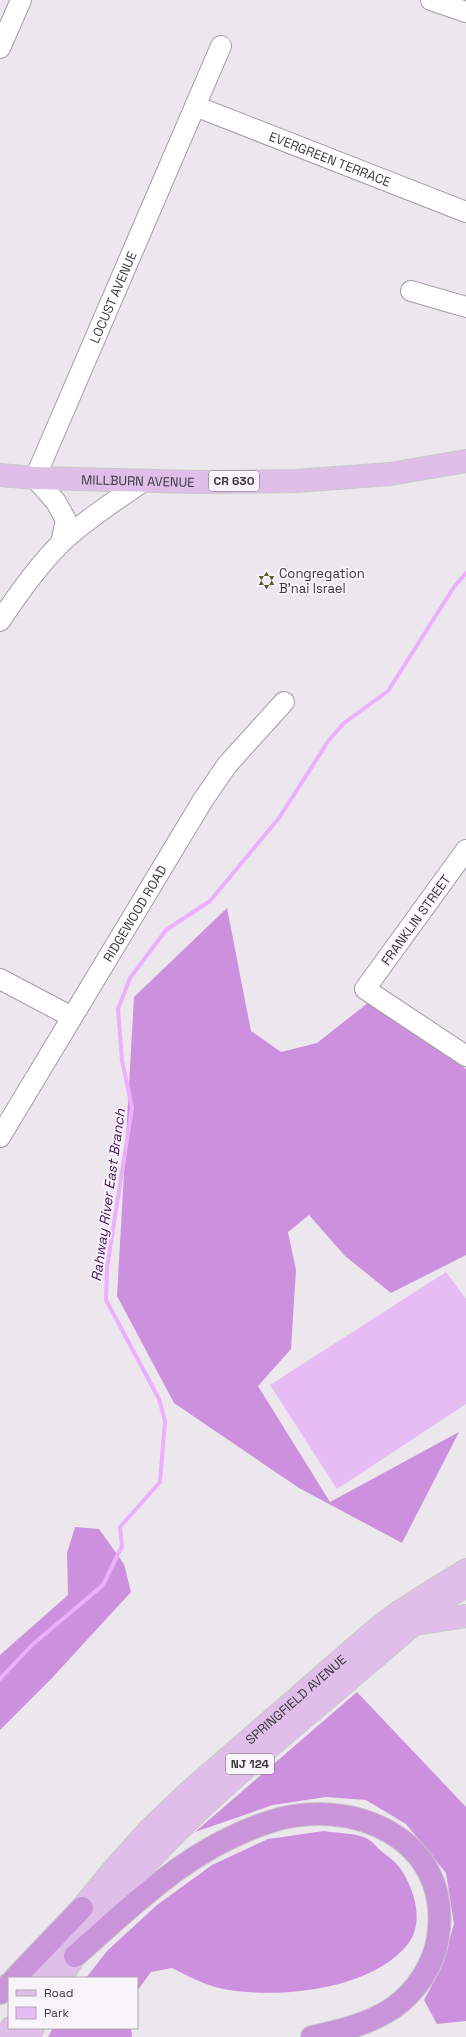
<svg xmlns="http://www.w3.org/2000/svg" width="466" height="2037" viewBox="0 0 466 2037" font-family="'Space Grotesk',sans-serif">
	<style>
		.green { fill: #e7bbf3 }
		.forest { fill: #cd90de }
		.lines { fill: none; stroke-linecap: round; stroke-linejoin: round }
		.stream { stroke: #edaefe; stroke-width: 4 }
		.minor-casing { stroke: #a29ea4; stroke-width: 22 }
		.major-casing { stroke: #c8c8c8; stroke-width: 24 }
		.highway-casing { stroke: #c8c8c8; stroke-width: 24 }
		.minor { stroke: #fff; stroke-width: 20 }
		.major { stroke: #dfbfe9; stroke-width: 22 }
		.highway { stroke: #ca94da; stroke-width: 22 }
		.labels { text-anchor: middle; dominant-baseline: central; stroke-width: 3.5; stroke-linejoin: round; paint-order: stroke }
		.shield { fill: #f9f4fb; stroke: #747175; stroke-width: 1 }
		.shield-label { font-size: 12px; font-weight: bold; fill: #3b393c }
		.street-label { font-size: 13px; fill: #3b393c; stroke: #f9f4fb }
		.poi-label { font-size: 13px; fill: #3b393c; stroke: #f9f4fb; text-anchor: start }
		.water-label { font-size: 14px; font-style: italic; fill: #470e55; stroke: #f9f4fb }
	</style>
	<rect width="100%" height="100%" fill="#ece7ed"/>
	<!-- green -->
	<path class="green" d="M 446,1272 L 466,1299 L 466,1404 L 337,1489 L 270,1385 Z"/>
	<!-- forest -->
	<path class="forest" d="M 227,908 L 251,1031 L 281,1052 L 317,1043 L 369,1002 L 466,1069 L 466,1255 L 391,1293 L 345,1256 L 309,1215 L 288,1232 L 296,1270 L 291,1349 L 258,1386 L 330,1502 L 459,1432 L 402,1543 L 299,1488 L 174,1403 L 117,1296 L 134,997 Z
		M 75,1527 L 99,1529 L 124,1564 L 131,1592 L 52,1678 L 0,1730 L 0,1655 L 68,1595 L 67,1553 Z
		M 357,1692 L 466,1807 L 466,2021 L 437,2024 L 424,2000 L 441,1968 L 454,1924 L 446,1873 L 406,1824 L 366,1800 L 326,1797 L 273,1805 L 195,1832 Z
		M 324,1831 C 337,1833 354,1833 366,1838 C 371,1840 376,1846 380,1850 C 386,1855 395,1861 400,1868 C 414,1888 425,1922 408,1944 C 371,1991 274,2000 219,1988 C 202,1984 188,1976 172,1968 L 151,1972 L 137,1991 L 137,1978 L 86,1978 L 107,1951 L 157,1905 L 212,1865 L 268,1839 Z
		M 53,2028 L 131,2028 L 132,2037 L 48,2037 Z"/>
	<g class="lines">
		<!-- stream -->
		<path class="stream" d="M 0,1679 L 32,1645 L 103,1585 L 122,1546 L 120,1527 L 160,1482 L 165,1421 L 159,1399 L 106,1300 L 107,1268 L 132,1108 L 122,1060 L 118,1009 L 130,978 L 166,930 L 210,901 L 279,818 L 329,740 L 344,723 L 388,691 L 454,587 L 466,573"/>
		<defs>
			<g id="minor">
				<path d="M 431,0 L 466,12"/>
				<path d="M 0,48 L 21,0"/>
				<path id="s1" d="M 195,106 L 466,212"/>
				<path d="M 411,291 L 466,307"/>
				<path id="s2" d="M 61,543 L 66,520 L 56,502 L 35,478 L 221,46"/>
				<path d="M 0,621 C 18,594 38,566 61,543 C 86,519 117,500 145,480"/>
				<path d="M 466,850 L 365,989 L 466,1056"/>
				<path d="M 0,979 L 72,1017"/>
				<path id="s3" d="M 0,1137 L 203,800 L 227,765 L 284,702"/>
			</g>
			<g id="major">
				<path id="s4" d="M 0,475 L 35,478 L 198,482 L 296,481 L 390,474 L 466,461"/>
				<path d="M 415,1624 L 466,1616"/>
				<path id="s5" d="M 38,1978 L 82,1908 L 115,1868 L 150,1829 L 190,1791 L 373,1632 L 399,1612 L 466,1570"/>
				<path d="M 61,1978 C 119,1879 203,1803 289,1730 C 331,1695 372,1660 414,1624 L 450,1595 L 465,1587"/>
				<path d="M 6,2037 L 11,2028"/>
				<path d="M 28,2037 L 33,2028"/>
			</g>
			<path id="highway" d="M 75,1956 C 137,1902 189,1848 269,1822 C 351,1795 453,1838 438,1937 C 434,1965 416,1992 393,2008 C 369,2024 340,2031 312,2037
				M 15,1978 L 82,1908
				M 0,1993 L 9,1984"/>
		</defs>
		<!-- minor casing -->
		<use href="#minor" class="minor-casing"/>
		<!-- major casing -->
		<use href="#major" class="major-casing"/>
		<!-- highway casing -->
		<use href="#highway" class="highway-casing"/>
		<!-- minor -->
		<use href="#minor" class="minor"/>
		<!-- major -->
		<use href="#major" class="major"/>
		<!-- highway -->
		<use href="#highway" class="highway"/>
	</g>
	<!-- icons -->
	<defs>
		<symbol id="synagogue-bare" viewBox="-9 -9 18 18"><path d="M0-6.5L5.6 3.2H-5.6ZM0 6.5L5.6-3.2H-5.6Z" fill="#605623" stroke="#f9f4fb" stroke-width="2.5" paint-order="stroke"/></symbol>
	</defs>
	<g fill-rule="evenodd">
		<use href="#synagogue-bare" x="254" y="568" width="25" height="25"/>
	</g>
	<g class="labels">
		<!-- shield labels -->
		<g class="shield">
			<rect x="209" y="471" width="50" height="20" rx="3"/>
			<rect x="226" y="1754" width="48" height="20" rx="3"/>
		</g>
		<g class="shield-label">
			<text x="234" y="481">CR 630</text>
			<text x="250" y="1764">NJ 124</text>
		</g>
		<!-- street labels -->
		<g class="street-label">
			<text stroke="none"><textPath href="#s1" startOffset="145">EVERGREEN TERRACE</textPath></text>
			<text stroke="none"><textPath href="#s2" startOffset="273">LOCUST AVENUE</textPath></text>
			<text stroke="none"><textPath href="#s4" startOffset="138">MILLBURN AVENUE</textPath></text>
			<text stroke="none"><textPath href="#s3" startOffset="261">RIDGEWOOD ROAD</textPath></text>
			<text transform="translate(416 920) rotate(-54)">FRANKLIN STREET</text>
			<text stroke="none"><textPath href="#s5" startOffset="382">SPRINGFIELD AVENUE</textPath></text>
		</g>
		<!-- poi labels -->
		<g class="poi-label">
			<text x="279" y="573">Congregation<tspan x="279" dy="15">B'nai Israel</tspan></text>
		</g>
		<!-- water labels -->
		<g class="water-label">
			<text transform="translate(108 1195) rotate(-82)">Rahway River East Branch</text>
		</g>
	</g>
	<!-- legend -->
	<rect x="8" y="1977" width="130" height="52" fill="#f9f4fb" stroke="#ada9af"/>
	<rect x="16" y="1990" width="20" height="6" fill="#dfbfe9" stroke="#ada9af"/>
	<text x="44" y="1997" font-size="12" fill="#3b393c">Road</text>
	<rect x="16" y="2007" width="20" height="12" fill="#e7bbf3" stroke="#ada9af"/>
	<text x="44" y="2017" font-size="12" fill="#3b393c">Park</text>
</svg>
